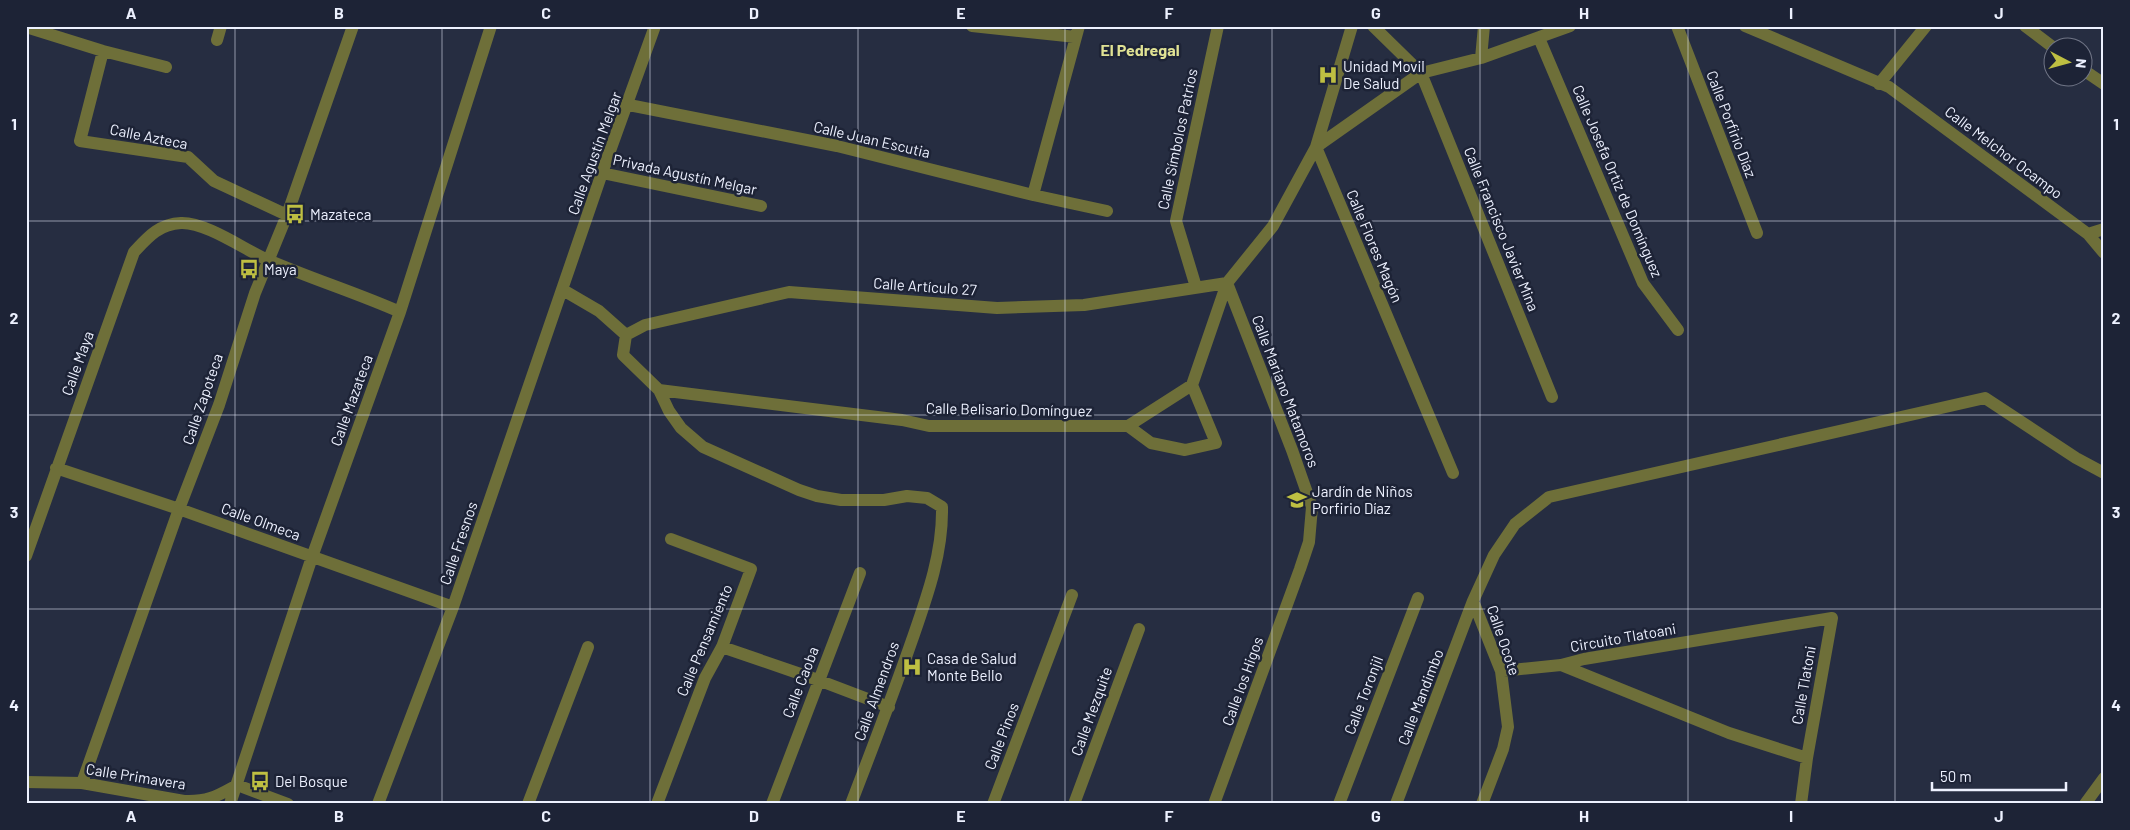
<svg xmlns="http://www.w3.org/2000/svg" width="2130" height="830" viewBox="0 0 2130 830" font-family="Barlow,sans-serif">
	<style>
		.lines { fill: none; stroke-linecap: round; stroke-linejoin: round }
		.minor { stroke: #6e6f39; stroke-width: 12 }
		.grid { fill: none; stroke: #edf1ff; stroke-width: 1; stroke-opacity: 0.55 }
		.labels { text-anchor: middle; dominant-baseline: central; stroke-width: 5; stroke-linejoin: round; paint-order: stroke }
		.poi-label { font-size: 15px; fill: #edf1ff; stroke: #1d2336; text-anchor: start }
		.street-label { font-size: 15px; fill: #edf1ff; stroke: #1d2336 }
		.neighbourhood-label { font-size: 16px; font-weight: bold; fill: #e0e294; stroke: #1d2336 }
		.neatline { fill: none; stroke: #edf1ff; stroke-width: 2 }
		.grid-label { font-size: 16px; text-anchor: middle; font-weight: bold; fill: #edf1ff }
	</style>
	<rect width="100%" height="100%" fill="#262d41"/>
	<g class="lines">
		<!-- minor -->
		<path class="minor" d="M 972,26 L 1076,37
			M 1352,26 L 1316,147 L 1453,473
			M 1373,26 L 1421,73 L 1552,397
			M 1677,26 L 1757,233
			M 1745,26 L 1889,87 L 2088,234 L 2104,253
			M 2025,26 L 2054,48
			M 26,27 L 103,51 L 166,67
			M 1539,38 L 1643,283 L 1678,330
			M 217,40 L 221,26
			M 103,51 L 80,141 L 188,157 L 214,181 L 287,215
			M 1481,58 L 1484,26
			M 2082,69 L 2104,84
			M 1879,84 L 1926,26
			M 629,105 L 837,146 L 1033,195 L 1107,211
			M 602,173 L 761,206
			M 1033,195 L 1079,26
			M 2088,234 L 2104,229
			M 1196,287 L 1176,221 L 1218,26
			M 563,290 L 599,311 L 626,335
			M 626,335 L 623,355 L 659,390 L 902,420 L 929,426 L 1128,426 L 1192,385 L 1227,283 L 1273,226 L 1316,147 L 1421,73 L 1481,58 L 1570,26
			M 626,335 L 645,325 L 789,292 L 997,308 L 1084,305 L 1227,283
			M 659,390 L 669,411 L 681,428 L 703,447 L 799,490 L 817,496 L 841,500 L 884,500 L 907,496 L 927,498 L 942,507 C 943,553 927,597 912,640 C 893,695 872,749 851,804
			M 1128,426 L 1151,443 L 1185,450 L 1216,443 L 1192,385
			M 56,468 L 179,509 L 453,607
			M 26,556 L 134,252 C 148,237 159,224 181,223 C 206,222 245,250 268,260 C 312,279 357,293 400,312
			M 1473,601 L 1501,671 L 1508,727 L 1503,749 L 1482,804
			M 722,647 L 818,680 L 889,707
			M 1561,665 L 1729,733 L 1807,758
			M 1501,671 L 1561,665 L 1584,659 L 1832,618 L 1807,758 L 1801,804
			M 26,782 L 82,783 L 184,801 C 208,802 217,796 237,785
			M 82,783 L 179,509 L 219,405 L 255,293 L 287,215 L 353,26
			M 237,785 L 288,804
			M 230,804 L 312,557 L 400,312 L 491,26
			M 378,804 L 453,607 L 602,173 L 655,26
			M 528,804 L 588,647
			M 657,804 L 705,678 L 722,647 L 751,569 L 671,539
			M 772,804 L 860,573
			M 993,804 L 1072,595
			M 1074,804 L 1139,629
			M 1214,804 L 1300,569 L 1309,542 L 1312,507 L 1292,450 L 1227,283
			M 1339,804 L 1418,598
			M 1396,804 L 1473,601 L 1494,555 L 1515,524 L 1549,497 L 1985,398 L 2076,458 L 2104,473
			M 2085,804 L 2104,778"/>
	</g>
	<!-- grid -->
	<path class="grid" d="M 235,26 L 235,804M 442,26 L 442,804M 650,26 L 650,804M 858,26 L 858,804M 1065,26 L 1065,804M 1272,26 L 1272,804M 1480,26 L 1480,804M 1688,26 L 1688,804M 1895,26 L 1895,804M 26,221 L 2104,221M 26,415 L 2104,415M 26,609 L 2104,609"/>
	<!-- icons -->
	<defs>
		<symbol id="hospital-bare" viewBox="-9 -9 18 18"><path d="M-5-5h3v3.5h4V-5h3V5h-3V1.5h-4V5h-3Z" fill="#bebf42" stroke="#1d2336" stroke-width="2.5" paint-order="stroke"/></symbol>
		<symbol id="bus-bare" viewBox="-9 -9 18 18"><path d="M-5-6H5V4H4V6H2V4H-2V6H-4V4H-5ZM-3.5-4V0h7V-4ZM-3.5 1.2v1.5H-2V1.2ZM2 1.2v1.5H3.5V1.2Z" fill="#bebf42" stroke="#1d2336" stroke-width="2.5" paint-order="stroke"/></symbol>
		<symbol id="school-bare" viewBox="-9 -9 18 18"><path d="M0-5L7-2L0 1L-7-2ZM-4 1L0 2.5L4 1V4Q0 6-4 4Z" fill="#bebf42" stroke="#1d2336" stroke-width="2.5" paint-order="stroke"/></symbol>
	</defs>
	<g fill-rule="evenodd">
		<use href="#hospital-bare" x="1314" y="61" width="28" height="28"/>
		<use href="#bus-bare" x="281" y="200" width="28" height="28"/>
		<use href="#bus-bare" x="235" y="255" width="28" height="28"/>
		<use href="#school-bare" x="1283" y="486" width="28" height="28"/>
		<use href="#hospital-bare" x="898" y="653" width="28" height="28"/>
		<use href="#bus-bare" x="246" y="767" width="28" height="28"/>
	</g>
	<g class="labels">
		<!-- poi labels -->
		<g class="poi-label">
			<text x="1343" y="66">Unidad Movil<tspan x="1343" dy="17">De Salud</tspan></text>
			<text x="310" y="214">Mazateca</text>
			<text x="264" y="269">Maya</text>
			<text x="1312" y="491">Jardín de Niños<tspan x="1312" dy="17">Porfirio Díaz</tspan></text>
			<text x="927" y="658">Casa de Salud<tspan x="927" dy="17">Monte Bello</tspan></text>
			<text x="275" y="781">Del Bosque</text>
		</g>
		<!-- street labels -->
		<g class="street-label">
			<text transform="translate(1732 124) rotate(69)">Calle Porfirio Díaz</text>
			<text transform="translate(149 136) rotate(11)">Calle Azteca</text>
			<text transform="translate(872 139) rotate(13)">Calle Juan Escutia</text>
			<text transform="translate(1177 139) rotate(-78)">Calle Símbolos Patrios</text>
			<text transform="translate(2004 152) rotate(37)">Calle Melchor Ocampo</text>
			<text transform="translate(594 153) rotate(-70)">Calle Agustín Melgar</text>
			<text transform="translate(685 174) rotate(12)">Privada Agustín Melgar</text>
			<text transform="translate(1618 181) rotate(67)">Calle Josefa Ortiz de Domínguez</text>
			<text transform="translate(1502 229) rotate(68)">Calle Francisco Javier Mina</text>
			<text transform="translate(1375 246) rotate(67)">Calle Flores Magón</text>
			<text transform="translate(925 286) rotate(4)">Calle Artículo 27</text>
			<text transform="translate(77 363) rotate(-70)">Calle Maya</text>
			<text transform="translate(1286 391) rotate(69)">Calle Mariano Matamoros</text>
			<text transform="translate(202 399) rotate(-71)">Calle Zapoteca</text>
			<text transform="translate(351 400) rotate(-70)">Calle Mazateca</text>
			<text transform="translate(1009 409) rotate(1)">Calle Belisario Domínguez</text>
			<text transform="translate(261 521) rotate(20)">Calle Olmeca</text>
			<text transform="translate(458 543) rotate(-71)">Calle Fresnos</text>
			<text transform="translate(1623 637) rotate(-10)">Circuito Tlatoani</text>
			<text transform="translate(704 640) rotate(-67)">Calle Pensamiento</text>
			<text transform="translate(1504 640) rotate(71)">Calle Ocote</text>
			<text transform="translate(1242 681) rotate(-70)">Calle los Higos</text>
			<text transform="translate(800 682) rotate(-69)">Calle Caoba</text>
			<text transform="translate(1803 685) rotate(-80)">Calle Tlatoni</text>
			<text transform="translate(876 691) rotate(-70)">Calle Almendros</text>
			<text transform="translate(1363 695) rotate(-69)">Calle Toronjil</text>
			<text transform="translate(1420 697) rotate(-69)">Calle Mandimbo</text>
			<text transform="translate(1091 711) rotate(-70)">Calle Mezquite</text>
			<text transform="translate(1001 736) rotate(-69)">Calle Pinos</text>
			<text transform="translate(136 776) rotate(9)">Calle Primavera</text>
		</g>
		<!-- neighbourhood labels -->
		<g class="neighbourhood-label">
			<text x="1140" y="49">El Pedregal</text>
		</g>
	</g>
	<!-- border -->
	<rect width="2130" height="830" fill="none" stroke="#1d2336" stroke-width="55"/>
	<!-- north arrow -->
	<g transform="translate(2068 62) rotate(96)"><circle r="24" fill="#1d2336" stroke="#707586"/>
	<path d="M0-4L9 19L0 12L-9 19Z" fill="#bebf42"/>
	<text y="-8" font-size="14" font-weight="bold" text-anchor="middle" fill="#edf1ff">N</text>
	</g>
	<!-- scale -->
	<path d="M1932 782v8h134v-8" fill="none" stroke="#edf1ff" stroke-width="2.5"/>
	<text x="1940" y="782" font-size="15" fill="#edf1ff" stroke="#1d2336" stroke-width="4" paint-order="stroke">50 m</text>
	<rect x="28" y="28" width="2074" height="774" class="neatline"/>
	<g class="grid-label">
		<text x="131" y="19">A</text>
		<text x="339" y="19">B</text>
		<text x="546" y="19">C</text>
		<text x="754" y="19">D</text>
		<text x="961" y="19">E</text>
		<text x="1169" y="19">F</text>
		<text x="1376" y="19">G</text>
		<text x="1584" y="19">H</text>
		<text x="1791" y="19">I</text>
		<text x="1999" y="19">J</text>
		<text x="14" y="130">1</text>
		<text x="2116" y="130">1</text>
		<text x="14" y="324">2</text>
		<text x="2116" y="324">2</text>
		<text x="14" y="518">3</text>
		<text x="2116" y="518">3</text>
		<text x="14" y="711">4</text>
		<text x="2116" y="711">4</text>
		<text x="131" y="822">A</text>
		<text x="339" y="822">B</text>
		<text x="546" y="822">C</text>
		<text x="754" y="822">D</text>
		<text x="961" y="822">E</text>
		<text x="1169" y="822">F</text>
		<text x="1376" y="822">G</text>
		<text x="1584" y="822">H</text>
		<text x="1791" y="822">I</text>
		<text x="1999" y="822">J</text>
	</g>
</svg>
